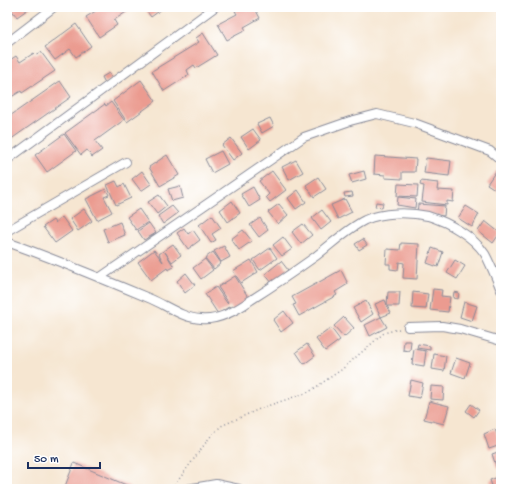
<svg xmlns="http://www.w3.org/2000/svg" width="508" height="496" viewBox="0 0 508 496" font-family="'Gochi Hand',sans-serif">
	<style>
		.building { fill: #eb9b90 }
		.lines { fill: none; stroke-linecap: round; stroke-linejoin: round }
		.minor-casing { stroke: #888a98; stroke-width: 10 }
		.path { stroke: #888a98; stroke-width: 1.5; stroke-dasharray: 1 3; stroke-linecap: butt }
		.minor { stroke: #fff; stroke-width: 8 }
	</style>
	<rect width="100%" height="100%" fill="#fff"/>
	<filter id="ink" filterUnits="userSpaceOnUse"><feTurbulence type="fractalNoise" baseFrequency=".025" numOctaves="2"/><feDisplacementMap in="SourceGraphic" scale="8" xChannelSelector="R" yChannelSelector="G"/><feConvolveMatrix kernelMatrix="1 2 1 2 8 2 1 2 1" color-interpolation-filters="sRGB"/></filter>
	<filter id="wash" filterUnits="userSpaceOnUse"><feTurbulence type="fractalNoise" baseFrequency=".012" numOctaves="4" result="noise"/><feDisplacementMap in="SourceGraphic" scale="16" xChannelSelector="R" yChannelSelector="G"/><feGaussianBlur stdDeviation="0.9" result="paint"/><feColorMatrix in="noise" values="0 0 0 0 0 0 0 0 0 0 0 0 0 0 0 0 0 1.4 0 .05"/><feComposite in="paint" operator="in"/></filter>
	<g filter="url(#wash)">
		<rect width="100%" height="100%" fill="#f6e6d1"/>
		<g id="blocks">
			<!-- building -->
			<path class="building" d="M 9,7 L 31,7 L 17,17 Z
				M 102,7 L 134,7 L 114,20 L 117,25 L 99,37 L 86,17 Z
				M 148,7 L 160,7 L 162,9 L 151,17 L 145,9 Z
				M 242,7 L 254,7 L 260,18 L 244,27 L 246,30 L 227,40 L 218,24 L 237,14 L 235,11 Z
				M 76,24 L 91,46 L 76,57 L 70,49 L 55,60 L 45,47 Z
				M 203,33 L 217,55 L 196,68 L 194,65 L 187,70 L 189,75 L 164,91 L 152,71 L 199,42 L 196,38 Z
				M 41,52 L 55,71 L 22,93 L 21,91 L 8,99 L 7,98 L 7,62 L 16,56 L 20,62 L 34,53 L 36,55 Z
				M 109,73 L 112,79 L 105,83 L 102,77 Z
				M 141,80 L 156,101 L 127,122 L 113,101 Z
				M 60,81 L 71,97 L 7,142 L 7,118 Z
				M 111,102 L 124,120 L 95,141 L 102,150 L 92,157 L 87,150 L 81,155 L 65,133 L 105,104 L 106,106 Z
				M 270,118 L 274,126 L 262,133 L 257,124 Z
				M 253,129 L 261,140 L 249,149 L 241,137 Z
				M 64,134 L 76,151 L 47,172 L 35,155 Z
				M 231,138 L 242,153 L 233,160 L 222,145 Z
				M 221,151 L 228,164 L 212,173 L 205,159 Z
				M 167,155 L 179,175 L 160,186 L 149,167 Z
				M 375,156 L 416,159 L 415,172 L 402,172 L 402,179 L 385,178 L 385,175 L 374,174 Z
				M 426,158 L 451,161 L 449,176 L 424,173 Z
				M 296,160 L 303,172 L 289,180 L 282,167 Z
				M 142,171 L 151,184 L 141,191 L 132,179 Z
				M 272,171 L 286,190 L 270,202 L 266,197 L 269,194 L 259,181 Z
				M 364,171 L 366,179 L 352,183 L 349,175 Z
				M 496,171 L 501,175 L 501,193 L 487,184 Z
				M 318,177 L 326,189 L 314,197 L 306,185 Z
				M 116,181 L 119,187 L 124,184 L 131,198 L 116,205 L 107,185 Z
				M 421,181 L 438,183 L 437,190 L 454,191 L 453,202 L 447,201 L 447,205 L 422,202 L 424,186 L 420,185 Z
				M 398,184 L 418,185 L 417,197 L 397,196 Z
				M 180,186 L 183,198 L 172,201 L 168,189 Z
				M 253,187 L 260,200 L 249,207 L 241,194 Z
				M 106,189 L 109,195 L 104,197 L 112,212 L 97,220 L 86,199 Z
				M 298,190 L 306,202 L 296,209 L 288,198 Z
				M 352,192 L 353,196 L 345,197 L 344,193 Z
				M 159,195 L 167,206 L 157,214 L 148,202 Z
				M 398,197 L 416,199 L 415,208 L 397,205 Z
				M 345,199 L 352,212 L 338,219 L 331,205 Z
				M 232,201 L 240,213 L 228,222 L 220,210 Z
				M 376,202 L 383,203 L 382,208 L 375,207 Z
				M 279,204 L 288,215 L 278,224 L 268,212 Z
				M 418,204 L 445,206 L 444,216 L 417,214 Z
				M 172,206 L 178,213 L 163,224 L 158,216 Z
				M 466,206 L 479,214 L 472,227 L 458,218 Z
				M 84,209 L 92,221 L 78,231 L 70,219 Z
				M 139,209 L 148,222 L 136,230 L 127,217 Z
				M 322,210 L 331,222 L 321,230 L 312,218 Z
				M 212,215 L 221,228 L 212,234 L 216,240 L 211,243 L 199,225 Z
				M 62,217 L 72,231 L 55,243 L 43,227 L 53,220 L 55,223 Z
				M 260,218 L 268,230 L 259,237 L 250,225 Z
				M 485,221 L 500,233 L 493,243 L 478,231 Z
				M 120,222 L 125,235 L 108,242 L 103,229 Z
				M 149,223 L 156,233 L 144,240 L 138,231 Z
				M 303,224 L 312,235 L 301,244 L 292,232 Z
				M 184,228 L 188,234 L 193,230 L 200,240 L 188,249 L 177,233 Z
				M 243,230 L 252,241 L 239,250 L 231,239 Z
				M 283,237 L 292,249 L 282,256 L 273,245 Z
				M 363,239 L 367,245 L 359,250 L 355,244 Z
				M 401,243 L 419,244 L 417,279 L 403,278 L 404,263 L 399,262 L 398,270 L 390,269 L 390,264 L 386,264 L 387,249 L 400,250 Z
				M 173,244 L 181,255 L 172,262 L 165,252 L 174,267 L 168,270 L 167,268 L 151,280 L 138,262 L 154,250 L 163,262 L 159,254 Z
				M 224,246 L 230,257 L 221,262 L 214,251 Z
				M 270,248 L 277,258 L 260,270 L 253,260 Z
				M 432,248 L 443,252 L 438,267 L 427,263 Z
				M 213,252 L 221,263 L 214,269 L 205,258 Z
				M 205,259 L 213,270 L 201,279 L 193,268 Z
				M 251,260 L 258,272 L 241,283 L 233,271 Z
				M 455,260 L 465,266 L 457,279 L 447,273 Z
				M 281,261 L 288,270 L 272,283 L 265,274 Z
				M 341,270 L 348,284 L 335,292 L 337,295 L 299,316 L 293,305 L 296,304 L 292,297 Z
				M 186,273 L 195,285 L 185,293 L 177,281 Z
				M 235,276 L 250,300 L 233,311 L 230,306 L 218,314 L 205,294 L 216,287 L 227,303 L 228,302 L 218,287 Z
				M 433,289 L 442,290 L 441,296 L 450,297 L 448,312 L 430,310 Z
				M 388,292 L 400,292 L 399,306 L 387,306 L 391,313 L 381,317 L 375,304 L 385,300 L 387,305 Z
				M 413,292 L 428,294 L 426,309 L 412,308 Z
				M 454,292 L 459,293 L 458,299 L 453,298 Z
				M 366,301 L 373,314 L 361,322 L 353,308 Z
				M 464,302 L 477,306 L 472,321 L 460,317 Z
				M 284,311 L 293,323 L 281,332 L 273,320 Z
				M 344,317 L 354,328 L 344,337 L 334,326 Z
				M 381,317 L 387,327 L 370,336 L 365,325 Z
				M 331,328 L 340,340 L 325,351 L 316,339 Z
				M 404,341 L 411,341 L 410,351 L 403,350 Z
				M 307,344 L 315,356 L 304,364 L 296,352 Z
				M 418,344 L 430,346 L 430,350 L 417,348 Z
				M 414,349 L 426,351 L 424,366 L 412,364 Z
				M 434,354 L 446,356 L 444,371 L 432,369 Z
				M 456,358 L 470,363 L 465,378 L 451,373 Z
				M 411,380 L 423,383 L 420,398 L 408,396 Z
				M 431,386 L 444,387 L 443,400 L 430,399 Z
				M 429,401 L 449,406 L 444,424 L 424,419 Z
				M 471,404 L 479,410 L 474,417 L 466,411 Z
				M 495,429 L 501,445 L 489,449 L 484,434 Z
				M 501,451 L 501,467 L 497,469 L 492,454 Z
				M 74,463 L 131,487 L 130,489 L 64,489 Z
				M 501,476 L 501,489 L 493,489 L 490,480 Z"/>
		</g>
	</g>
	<g filter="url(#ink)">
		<use href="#blocks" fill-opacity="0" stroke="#888a98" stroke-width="1"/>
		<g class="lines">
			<defs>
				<path id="minor" d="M 7,43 L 54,7
					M 7,160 L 215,7
					M 7,231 L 126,162
					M 7,242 C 55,259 103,279 151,299 C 167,306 183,318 201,319 C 219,321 237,310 251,300 C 273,286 295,271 316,256 C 332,244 347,229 365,220 C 383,212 409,212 428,216 C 448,222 473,236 485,254 C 491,265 496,278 501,290
					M 99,278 L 304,137 L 350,121 L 377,114 L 414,123 L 490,151 L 501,160
					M 408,327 L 442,326 L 460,329 L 501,341
					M 187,489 L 216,484 L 239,489"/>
			</defs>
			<!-- minor casing -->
			<use href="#minor" class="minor-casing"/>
			<!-- path -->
			<path class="path" d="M 173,489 L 177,482 L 210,437 L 221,426 L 264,407 L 309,392 L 341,370 L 384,333 L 399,329"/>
			<!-- minor -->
			<use href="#minor" class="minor"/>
		</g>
	</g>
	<!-- margin -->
	<rect width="508" height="496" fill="none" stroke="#fff" stroke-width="24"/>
	<!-- scale -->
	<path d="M28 462v6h72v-6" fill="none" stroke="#1b2f5e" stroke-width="2"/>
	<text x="34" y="462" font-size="12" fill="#1b2f5e" stroke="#ffffff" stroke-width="3" paint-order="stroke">50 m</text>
</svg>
